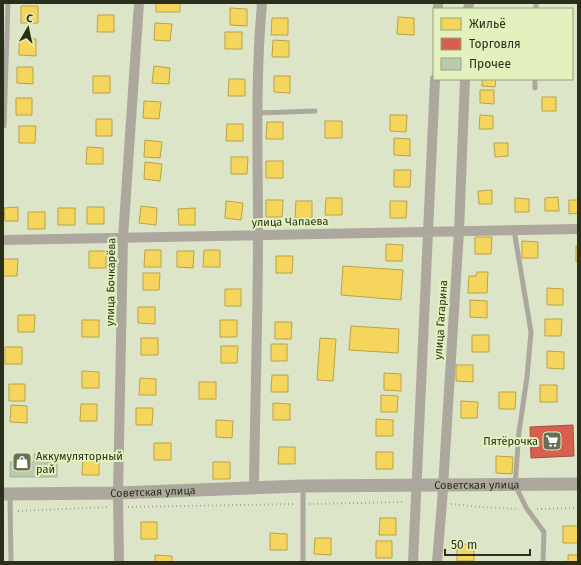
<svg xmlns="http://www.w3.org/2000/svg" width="581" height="565" viewBox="0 0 581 565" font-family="'Fira Sans',sans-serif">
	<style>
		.homes { fill: #f6d55c; stroke: #b8a348 }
		.shops { fill: #d6604d; stroke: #a2513e }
		.building { fill: #b9caae; stroke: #a7b19c }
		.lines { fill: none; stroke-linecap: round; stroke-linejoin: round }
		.path { stroke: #a8a89c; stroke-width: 2; stroke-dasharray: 1 3; stroke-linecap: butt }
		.service { stroke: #ada89e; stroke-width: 5 }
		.minor { stroke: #ada89e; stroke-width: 10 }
		.tertiary { stroke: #ada89e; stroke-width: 13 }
		.labels { text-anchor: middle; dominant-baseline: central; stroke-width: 4; stroke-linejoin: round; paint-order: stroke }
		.street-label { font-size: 11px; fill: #292f1b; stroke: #e2f1bd }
		.poi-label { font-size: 11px; fill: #292f1b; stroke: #e2f1bd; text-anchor: end }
	</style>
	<rect width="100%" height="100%" fill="#dde5c9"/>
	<!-- homes -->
	<path class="homes" d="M 156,3 L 180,3 L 180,12 L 156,12 Z
		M 21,6 L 38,6 L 38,23 L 21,23 Z
		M 230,8 L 247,9 L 247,26 L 230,25 Z
		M 98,15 L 114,15 L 114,32 L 97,32 Z
		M 398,17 L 414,18 L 414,35 L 397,34 Z
		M 272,18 L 288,18 L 288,35 L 271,35 Z
		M 155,23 L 172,24 L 170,41 L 154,40 Z
		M 225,32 L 242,32 L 242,49 L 225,49 Z
		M 19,38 L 36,39 L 36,56 L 19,55 Z
		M 273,40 L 289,41 L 289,57 L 272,57 Z
		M 154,66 L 170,68 L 169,84 L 152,83 Z
		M 17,67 L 33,67 L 33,84 L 17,83 Z
		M 93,76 L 110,76 L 110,93 L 93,93 Z
		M 274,76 L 290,76 L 290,93 L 274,92 Z
		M 229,79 L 245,79 L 245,96 L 228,96 Z
		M 482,79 L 496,79 L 495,87 L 482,86 Z
		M 480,90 L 494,90 L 494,104 L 480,103 Z
		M 542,97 L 556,97 L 556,111 L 542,111 Z
		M 16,98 L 32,98 L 32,115 L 16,115 Z
		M 144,101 L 161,102 L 159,119 L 143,118 Z
		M 390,115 L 407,115 L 406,132 L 390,131 Z
		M 480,115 L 493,116 L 493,129 L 479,129 Z
		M 96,119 L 112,119 L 112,136 L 96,136 Z
		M 325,121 L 342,121 L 342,138 L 325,138 Z
		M 267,122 L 283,122 L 283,139 L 266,139 Z
		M 227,124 L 243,124 L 243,141 L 226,141 Z
		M 19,126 L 36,126 L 35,143 L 19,143 Z
		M 394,138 L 410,139 L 410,156 L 394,155 Z
		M 145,140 L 162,142 L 160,158 L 144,157 Z
		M 494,143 L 508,143 L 508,156 L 495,157 Z
		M 87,147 L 103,148 L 103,164 L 86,164 Z
		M 231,157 L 248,157 L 247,174 L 231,174 Z
		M 266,161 L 283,161 L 283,178 L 266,178 Z
		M 145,162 L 162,164 L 160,181 L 144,179 Z
		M 394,170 L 411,170 L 410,187 L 394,187 Z
		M 492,190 L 492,204 L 479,204 L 478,191 Z
		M 558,197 L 559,211 L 545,211 L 545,198 Z
		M 326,198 L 342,198 L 342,215 L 325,215 Z
		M 515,198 L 529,199 L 529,212 L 515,212 Z
		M 266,200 L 283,200 L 282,217 L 266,217 Z
		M 569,200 L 578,200 L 578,213 L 569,214 Z
		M 226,201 L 243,203 L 241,220 L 225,218 Z
		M 296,201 L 312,201 L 312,218 L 295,218 Z
		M 390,201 L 407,201 L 406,218 L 390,218 Z
		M 141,206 L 157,208 L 156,225 L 139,223 Z
		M 18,207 L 18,221 L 5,221 L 4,208 Z
		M 87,207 L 104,207 L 104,224 L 87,224 Z
		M 58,208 L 75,208 L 75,225 L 58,225 Z
		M 195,208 L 195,225 L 179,225 L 178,209 Z
		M 28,212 L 45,212 L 45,229 L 28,229 Z
		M 475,237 L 492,237 L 491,254 L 475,254 Z
		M 522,241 L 538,242 L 538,258 L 522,258 Z
		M 386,244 L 403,245 L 402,261 L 386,261 Z
		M 576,246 L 578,246 L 578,262 L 576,262 Z
		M 145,250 L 161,250 L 161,267 L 144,267 Z
		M 204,250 L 220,250 L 220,267 L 203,267 Z
		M 89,251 L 106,251 L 106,268 L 89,268 Z
		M 177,251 L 194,251 L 193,268 L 177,267 Z
		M 276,256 L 293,256 L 292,273 L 276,273 Z
		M 3,259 L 18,259 L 17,276 L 3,276 Z
		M 343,266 L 403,270 L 401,300 L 341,295 Z
		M 477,272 L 488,272 L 487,293 L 468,293 L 469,276 L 476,276 Z
		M 143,273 L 160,273 L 159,290 L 143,290 Z
		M 547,288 L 563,289 L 563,305 L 547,305 Z
		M 225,289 L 241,289 L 241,306 L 225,306 Z
		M 470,300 L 487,301 L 487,318 L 470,317 Z
		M 138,307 L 155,307 L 155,324 L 138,323 Z
		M 18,315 L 35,315 L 34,332 L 18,332 Z
		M 545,319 L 562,319 L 561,336 L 545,336 Z
		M 82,320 L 99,320 L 99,337 L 82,337 Z
		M 220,320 L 237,320 L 237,337 L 220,337 Z
		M 275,322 L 292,322 L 291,339 L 275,339 Z
		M 351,326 L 399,329 L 398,353 L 349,350 Z
		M 472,335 L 489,335 L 489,352 L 472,352 Z
		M 141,338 L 158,338 L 158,355 L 141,355 Z
		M 320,338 L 336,339 L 333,381 L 317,380 Z
		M 271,344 L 287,344 L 287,361 L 271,361 Z
		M 221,346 L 238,346 L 237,363 L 221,363 Z
		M 5,347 L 22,347 L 22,364 L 5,364 Z
		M 547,351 L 564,352 L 564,369 L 547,368 Z
		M 456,365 L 473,365 L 473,382 L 456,381 Z
		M 82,371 L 99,372 L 99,388 L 82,388 Z
		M 384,373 L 401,374 L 401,391 L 384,390 Z
		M 272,375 L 288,375 L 288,392 L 271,392 Z
		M 140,378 L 156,379 L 156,395 L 139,395 Z
		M 199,382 L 216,382 L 216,399 L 199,399 Z
		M 9,384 L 25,384 L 25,401 L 9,401 Z
		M 540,385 L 557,385 L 557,402 L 540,402 Z
		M 499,392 L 516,392 L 515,409 L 499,409 Z
		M 381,395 L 398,396 L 397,412 L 381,412 Z
		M 461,401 L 478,402 L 477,418 L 461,418 Z
		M 273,403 L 290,404 L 290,420 L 273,420 Z
		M 81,404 L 97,404 L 97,421 L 80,421 Z
		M 11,405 L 27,406 L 27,423 L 10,422 Z
		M 136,408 L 153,408 L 152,425 L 136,425 Z
		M 376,419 L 393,420 L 393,436 L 376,436 Z
		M 216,420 L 233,421 L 232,438 L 216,437 Z
		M 154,443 L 171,443 L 171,460 L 154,460 Z
		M 279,447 L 295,447 L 295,464 L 278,464 Z
		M 376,452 L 393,452 L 393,469 L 376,469 Z
		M 496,456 L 513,457 L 512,474 L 496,473 Z
		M 83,458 L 99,458 L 99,475 L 82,475 Z
		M 213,462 L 230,462 L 230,479 L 213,479 Z
		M 380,518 L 396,518 L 396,535 L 379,535 Z
		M 141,522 L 157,522 L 157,539 L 141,539 Z
		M 563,526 L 578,526 L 578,543 L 563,543 Z
		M 270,533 L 287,534 L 287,550 L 270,550 Z
		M 315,538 L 331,538 L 331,555 L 314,554 Z
		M 376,541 L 392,541 L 392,558 L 376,558 Z
		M 457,544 L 474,544 L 474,561 L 457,561 Z
		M 155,555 L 172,556 L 172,562 L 155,562 Z
		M 568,555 L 578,555 L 578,562 L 568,562 Z"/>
	<!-- shops -->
	<path class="shops" d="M 573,425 L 574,456 L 531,458 L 530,427 Z"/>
	<!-- building -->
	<path class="building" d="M 34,454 L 44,454 L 44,463 L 57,462 L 57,477 L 10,477 L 10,462 L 34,462 Z"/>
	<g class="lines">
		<!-- path -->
		<path class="path" d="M 309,504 L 405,502
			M 451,504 L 480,507 L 519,509
			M 128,507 L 295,504
			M 537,509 L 578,508
			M 18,511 L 109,507"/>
		<!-- service -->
		<path class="service" d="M 536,9 L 536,3
			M 535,88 L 535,79
			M 258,113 L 315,111
			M 4,126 L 8,3
			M 514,230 L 531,332 L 527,377 L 519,432 L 515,485 L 527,509 L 544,532 L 543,562
			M 303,487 L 303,562
			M 10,495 L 11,562"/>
		<!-- minor -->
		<path class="minor" d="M 438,9 L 438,3
			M 468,9 L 469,3
			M 3,240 L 578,229
			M 254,488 C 255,403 258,318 258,233 C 258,157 255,80 262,3
			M 119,562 L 118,493 L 123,238 L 139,3
			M 413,562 L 435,79
			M 437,562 L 442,503 L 459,231 L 465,79"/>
		<!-- tertiary -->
		<path class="tertiary" id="s1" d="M 3,494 L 118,493 L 303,486 L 578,484"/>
	</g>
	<!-- icons -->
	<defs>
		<symbol id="supermarket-square" viewBox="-11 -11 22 22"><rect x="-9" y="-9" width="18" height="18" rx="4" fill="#686f58" stroke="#e2f1bd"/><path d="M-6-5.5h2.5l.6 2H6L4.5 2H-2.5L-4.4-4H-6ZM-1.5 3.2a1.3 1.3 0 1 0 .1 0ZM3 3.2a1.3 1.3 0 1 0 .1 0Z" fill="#fff"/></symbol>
		<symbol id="shop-square" viewBox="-11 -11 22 22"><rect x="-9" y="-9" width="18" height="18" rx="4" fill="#686f58" stroke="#e2f1bd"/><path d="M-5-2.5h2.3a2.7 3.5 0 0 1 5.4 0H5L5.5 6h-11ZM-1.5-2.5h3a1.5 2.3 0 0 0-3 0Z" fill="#fff"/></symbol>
	</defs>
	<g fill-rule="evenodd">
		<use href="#supermarket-square" x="541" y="430" width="22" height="22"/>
		<use href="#shop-square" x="11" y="451" width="22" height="22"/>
	</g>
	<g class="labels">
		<!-- street labels -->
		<g class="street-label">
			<text transform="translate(290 222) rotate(-1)">улица Чапаева</text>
			<text transform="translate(111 282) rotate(-89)">улица Бочкарёва</text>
			<text transform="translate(441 320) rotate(-86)">улица Гагарина</text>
			<text stroke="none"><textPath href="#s1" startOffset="474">Советская улица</textPath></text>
			<text stroke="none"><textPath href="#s1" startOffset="150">Советская улица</textPath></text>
		</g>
		<!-- poi labels -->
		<g class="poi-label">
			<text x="538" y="441">Пятёрочка</text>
			<text x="36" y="456" text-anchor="start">Аккумуляторный<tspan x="36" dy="13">рай</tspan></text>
		</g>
	</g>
	<!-- border -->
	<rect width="581" height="565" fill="none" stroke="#292f1b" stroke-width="8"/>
	<!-- legend -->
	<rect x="433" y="8" width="140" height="72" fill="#e2f1bd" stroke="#98a37c"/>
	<rect x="441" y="18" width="20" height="12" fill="#f6d55c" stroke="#98a37c"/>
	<text x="469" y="28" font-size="12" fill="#292f1b">Жильё</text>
	<rect x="441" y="38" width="20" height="12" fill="#d6604d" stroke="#98a37c"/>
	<text x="469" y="48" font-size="12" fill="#292f1b">Торговля</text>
	<rect x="441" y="58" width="20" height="12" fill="#b9caae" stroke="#98a37c"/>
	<text x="469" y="68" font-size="12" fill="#292f1b">Прочее</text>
	<!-- north arrow -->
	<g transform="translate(28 28) rotate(9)" stroke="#e2f1bd" stroke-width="3" paint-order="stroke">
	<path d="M0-3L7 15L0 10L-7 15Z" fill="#292f1b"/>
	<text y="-6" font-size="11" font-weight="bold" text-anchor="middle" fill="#292f1b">С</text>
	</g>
	<!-- scale -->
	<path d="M445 549v6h85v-6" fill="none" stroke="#292f1b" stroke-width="2"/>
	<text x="451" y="549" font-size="12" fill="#292f1b" stroke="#e2f1bd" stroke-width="3" paint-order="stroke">50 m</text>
</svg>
